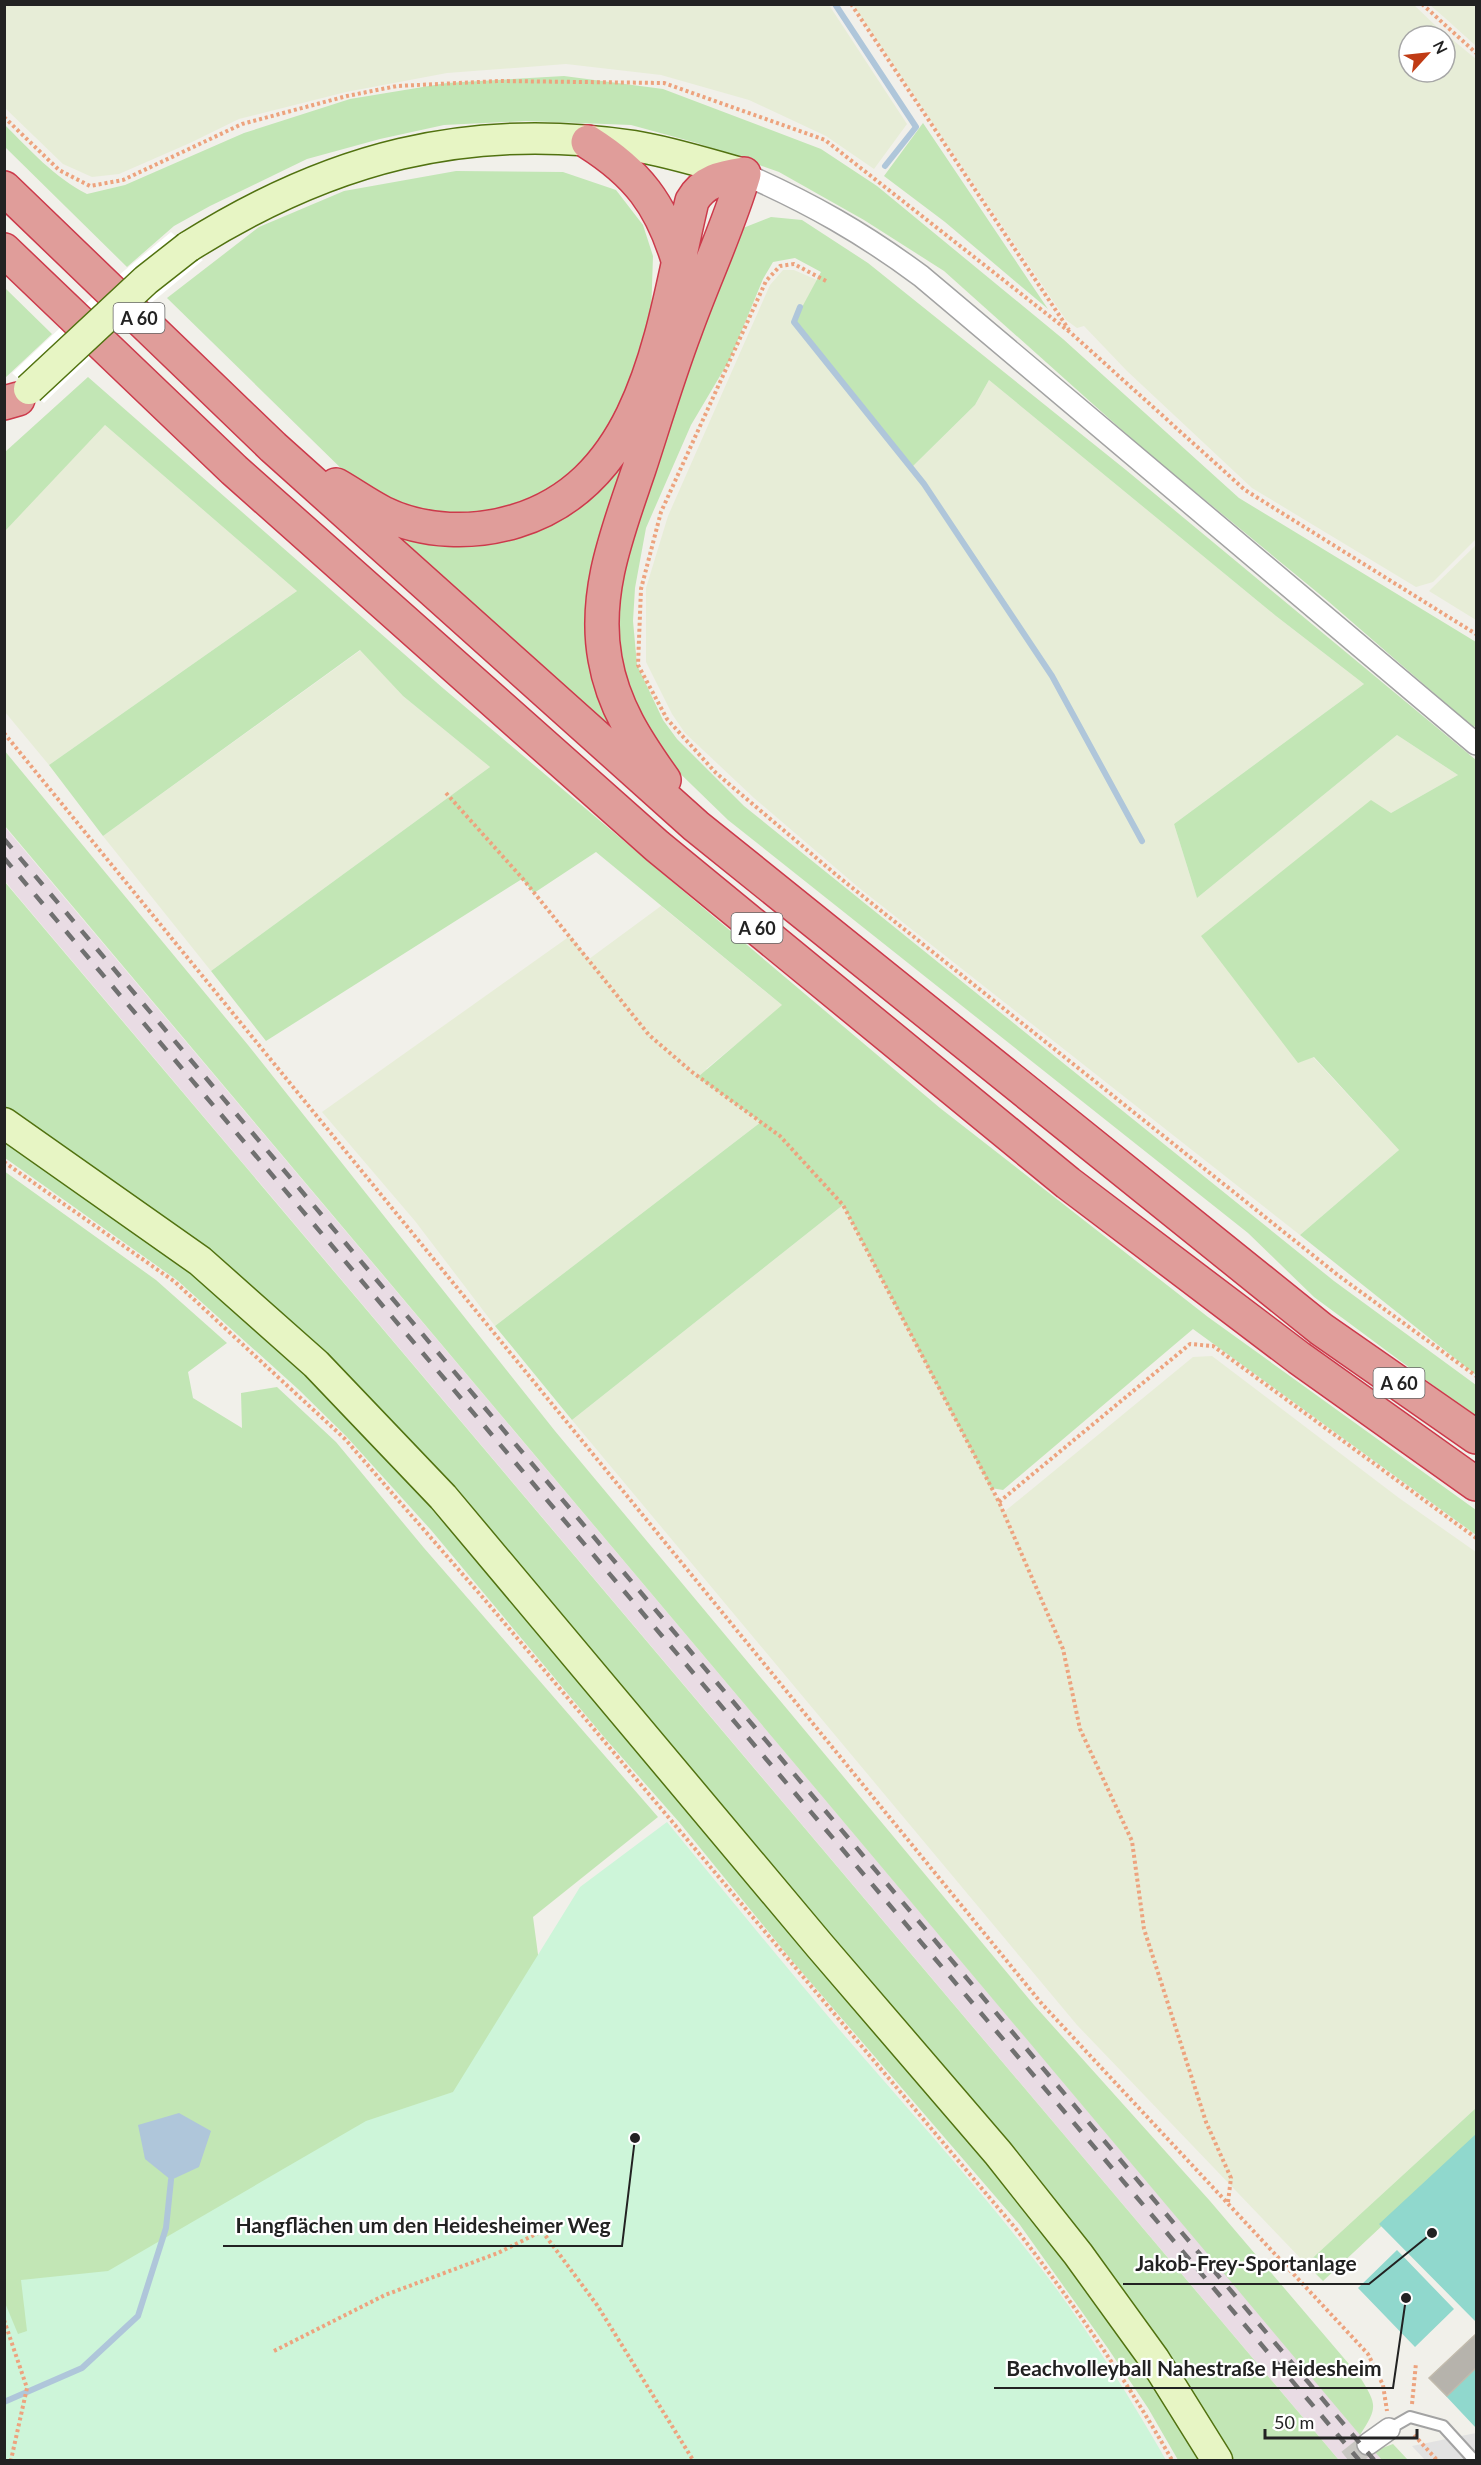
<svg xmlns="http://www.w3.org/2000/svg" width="1481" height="2465" viewBox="0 0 1481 2465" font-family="Lato,sans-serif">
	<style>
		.industrial { fill: #e9dce4 }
		.farmland { fill: #e7edd7; fill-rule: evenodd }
		.grass { fill: #c2e6b5 }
		.park { fill: #cdf5d9 }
		.pitch { fill: #90d8cd }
		.parking { fill: #e2e2e2 }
		.water { fill: #afc6da }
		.pier { fill: #fff }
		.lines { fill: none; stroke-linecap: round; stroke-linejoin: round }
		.stream { stroke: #afc6da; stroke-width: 6 }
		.building { fill: #b6b3ac; stroke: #c2bbad; stroke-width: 1.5 }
		.street-tunnel { stroke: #c8c7c2; stroke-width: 21; stroke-dasharray: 21 10; stroke-linecap: butt }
		.lane-casing { stroke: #a3a3a3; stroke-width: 14 }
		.street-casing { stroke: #a3a3a3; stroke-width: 24 }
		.secondary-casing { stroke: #517210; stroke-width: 33 }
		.highway-casing { stroke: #cc3a4b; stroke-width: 36 }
		.path { stroke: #eda37e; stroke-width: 4; stroke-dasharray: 3 3; stroke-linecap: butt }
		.lane { stroke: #fff; stroke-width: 10 }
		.street { stroke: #fff; stroke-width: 21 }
		.secondary { stroke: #e7f5c4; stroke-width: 30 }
		.highway { stroke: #e09d9a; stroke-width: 33 }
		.rail { stroke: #707070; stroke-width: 4.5; stroke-dasharray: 12 12; stroke-linecap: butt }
		.secondary-bridge-casing { stroke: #517210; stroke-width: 33; stroke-linecap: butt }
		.secondary-bridge { stroke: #e7f5c4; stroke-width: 30 }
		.labels { text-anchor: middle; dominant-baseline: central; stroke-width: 4.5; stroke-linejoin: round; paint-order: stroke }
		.shield { fill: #fff; stroke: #646464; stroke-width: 1.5 }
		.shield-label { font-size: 18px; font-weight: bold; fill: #222 }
		.leader { fill: none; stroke: #222; stroke-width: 2 }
		.callout-dot { fill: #222; stroke: #fff; stroke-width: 2 }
		.callout-label { font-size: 21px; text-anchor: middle; font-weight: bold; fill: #222; stroke: #fff; stroke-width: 4.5; stroke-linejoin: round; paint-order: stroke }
	</style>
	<rect width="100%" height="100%" fill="#f1f0ea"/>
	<!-- industrial -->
	<path class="industrial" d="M 4,826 L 1382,2460 L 1339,2460 L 19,898 L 5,881 Z"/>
	<!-- farmland -->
	<path class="farmland" d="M 4,5 L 829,5 L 907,124 L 874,169 L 826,136 L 749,100 L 661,75 L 566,64 L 447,73 L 346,92 L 239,119 L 190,143 L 119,174 L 92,177 L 63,164 L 5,108 Z
		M 853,5 L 1414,5 L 1437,27 L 1476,59 L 1476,539 L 1433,582 L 1416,587 L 1252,488 L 1127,371 L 1084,326 L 1077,328 L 1066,320 ZM 1409,36 L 1445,36 L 1445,72 L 1409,72 Z
		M 1430,5 L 1476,5 L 1476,46 L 1445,18 Z
		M 783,270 L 794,270 L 817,280 L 795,322 L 911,468 L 975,405 L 989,380 L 1276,616 L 1364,684 L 1174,824 L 1197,898 L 1397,735 L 1458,775 L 1391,813 L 1313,1057 L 1399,1150 L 1300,1235 L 858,887 L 754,798 L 685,733 L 672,714 L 646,662 L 646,588 L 668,516 L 770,285 Z
		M 105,425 L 297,591 L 49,765 L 5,712 L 4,531 Z
		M 1476,545 L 1476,620 L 1429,591 Z
		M 361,650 L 403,696 L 490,767 L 211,971 L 103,836 Z
		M 661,906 L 783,1006 L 706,1069 L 761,1122 L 495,1326 L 415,1221 L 322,1112 L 570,936 L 589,959 Z
		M 843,1205 L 1004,1512 L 1193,1357 L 1212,1356 L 1399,1498 L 1476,1552 L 1476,2108 L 1306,2264 L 1077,2025 L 572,1420 Z"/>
	<!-- grass -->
	<path class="grass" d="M 564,76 L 663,89 L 821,149 L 877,186 L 1063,339 L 1239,498 L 1476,642 L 1476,726 L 1473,727 L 1329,602 L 1142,448 L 944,271 L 864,220 L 779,172 L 697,143 L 631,125 L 526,121 L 444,125 L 380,139 L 307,159 L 210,206 L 174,226 L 127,267 L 5,147 L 4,124 C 30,150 54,177 87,194 L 125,185 L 244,133 L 350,99 L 447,83 Z
		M 923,123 L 1048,309 L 945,222 L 884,176 Z
		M 456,171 L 563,172 L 616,190 L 643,225 L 653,256 L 651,316 L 622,400 L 600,445 L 561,485 L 532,501 L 486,515 L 446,516 L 395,506 L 353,480 L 167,298 L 259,227 L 344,191 Z
		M 771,217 L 802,220 L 868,263 L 1126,470 L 1476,760 L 1476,1375 L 1300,1235 L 1399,1150 L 1314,1057 L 1298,1063 L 1201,936 L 1371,800 L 1391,813 L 1458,775 L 1397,735 L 1197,898 L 1174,824 L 1364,684 L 1276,616 L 989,380 L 975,405 L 911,468 L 794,322 L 821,272 L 795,258 L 773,262 L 763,279 L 730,359 L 691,425 L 646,528 L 635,588 L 633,621 L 637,665 L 663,720 L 677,739 L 744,806 L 1334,1281 L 1476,1385 L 1476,1417 L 1314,1297 L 1248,1233 L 728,820 L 659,753 L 618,668 L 615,581 L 730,251 L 743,228 Z
		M 5,288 L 52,334 L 5,378 L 4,378 Z
		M 88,377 L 444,689 L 940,1108 L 1208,1317 L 1476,1510 L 1476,1535 L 1193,1329 L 1003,1490 L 991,1488 L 843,1205 L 572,1420 L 495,1326 L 761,1122 L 698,1077 L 782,1005 L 596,852 L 534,893 L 522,879 L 266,1041 L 211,971 L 490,767 L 403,696 L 360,650 L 103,836 L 49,765 L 297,591 L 105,425 L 5,531 L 5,452 Z
		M 643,416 L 592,592 L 628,746 L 382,523 L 498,535 Z
		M 4,750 L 248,1045 L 555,1431 L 1034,2005 L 1210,2201 L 1360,2377 C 1377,2405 1378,2407 1360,2435 L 5,826 Z
		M 4,881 L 1338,2459 L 1232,2460 L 1173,2361 L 1128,2303 L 908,2032 L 479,1516 L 379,1407 L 310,1339 L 222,1260 L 5,1107 Z
		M 5,1139 L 192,1270 L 313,1375 L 402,1471 L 1042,2226 L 1152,2381 L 1200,2460 L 1178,2460 L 1148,2408 L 1107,2347 L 1020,2225 L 794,1963 L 679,1822 L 604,1737 L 431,1530 L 346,1436 L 298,1389 L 177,1280 L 5,1158 Z
		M 4,1171 L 156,1280 L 227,1343 L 188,1372 L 193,1398 L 242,1428 L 241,1393 L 277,1387 L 336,1442 L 424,1548 L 658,1817 L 533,1917 L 543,1992 L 615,2005 L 13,2460 L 4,2312 Z
		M 1476,2108 L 1476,2138 L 1323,2281 L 1306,2264 Z
		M 1393,2444 L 1408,2460 L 1382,2460 L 1374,2451 Z"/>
	<!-- park -->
	<path class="park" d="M 667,1822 C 724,1891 780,1960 838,2028 C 906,2107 976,2184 1040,2267 C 1087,2328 1128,2394 1166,2460 L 5,2460 L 5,2303 L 18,2334 L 27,2331 L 21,2280 L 108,2271 L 366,2121 L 453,2092 L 580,1887 Z"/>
	<!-- pitch -->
	<path class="pitch" d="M 1476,2134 L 1476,2322 L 1379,2224 Z
		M 1397,2250 L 1454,2309 L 1415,2347 L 1358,2288 Z
		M 1476,2334 L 1476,2428 L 1429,2378 Z"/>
	<!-- parking -->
	<path class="parking" d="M 1476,2433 L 1476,2460 L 1425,2460 L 1412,2446 Z"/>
	<!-- water -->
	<path class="water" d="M 179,2113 L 211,2131 L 199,2167 L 171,2180 L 145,2159 L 138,2125 Z"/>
	<!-- pier -->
	<path class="pier" d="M 171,232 L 203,260 L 126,324 L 44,403 L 12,373 L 96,294 Z"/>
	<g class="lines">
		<!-- stream -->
		<path class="stream" d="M 835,4 L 916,127 L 885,166
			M 800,307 L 794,322 L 924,484 L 1052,676 L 1142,841
			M 4,2402 L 82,2368 L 138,2316 L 166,2228 L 171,2180"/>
	</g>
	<!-- building -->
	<path class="building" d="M 1476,2334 L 1476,2368 L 1447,2396 L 1429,2378 Z"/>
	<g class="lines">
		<!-- street-tunnel -->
		<path class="street-tunnel" d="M 1348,2460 L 1368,2444"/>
		<defs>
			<path id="lane" d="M 1389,2429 L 1410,2417 L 1443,2426 L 1474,2460"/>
			<path id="street" d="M 744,174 C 810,203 863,233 921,276 L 1476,744
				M 1368,2444 L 1389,2429"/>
			<path id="secondary" d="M 188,247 C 329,158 467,121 634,146 C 671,152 708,164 744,174
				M 4,1123 L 200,1261 L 316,1364 L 443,1497 L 820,1946 L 998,2153 L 1078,2254 L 1154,2359 L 1217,2460"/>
			<path id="highway" d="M 588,142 C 637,173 661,204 678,260
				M 4,188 L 273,447 L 696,826 L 1321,1329 L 1476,1437
				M 4,250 L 234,470 L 657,846 L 1068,1183 L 1299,1358 L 1476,1484
				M 4,403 L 18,399
				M 336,485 C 352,494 367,505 383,513 C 424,533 474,534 516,521 C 651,480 664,316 692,201 C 703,181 723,177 744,174 C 728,228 704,278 685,331 C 668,376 654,423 639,469 C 618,531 593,593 605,659 C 613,706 637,742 664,780"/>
		</defs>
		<!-- lane casing -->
		<use href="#lane" class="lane-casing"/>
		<!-- street casing -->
		<use href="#street" class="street-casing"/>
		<!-- secondary casing -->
		<use href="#secondary" class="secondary-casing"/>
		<!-- highway casing -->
		<use href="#highway" class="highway-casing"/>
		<!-- path -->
		<path class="path" d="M 851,4 L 1069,330
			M 1422,4 L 1476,53
			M 4,117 L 59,170 L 90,186 L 123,180 L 242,124 L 347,96 L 397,86 L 499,81 L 664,83 L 825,140 L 1071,333 L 1245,490 L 1476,634
			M 826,281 L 794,264 L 780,266 L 766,281 L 661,512 L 641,589 L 638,665 L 667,719 L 716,773 L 840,878 L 1339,1276 L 1476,1376
			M 4,733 L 1042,2004 L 1368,2354 L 1383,2385 L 1387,2411
			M 446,793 L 523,879 L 649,1035 L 692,1072 L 780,1136 L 843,1205 L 999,1502 L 1063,1649 L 1080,1729 L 1132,1841 L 1144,1929 L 1206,2122 L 1231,2178 L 1228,2202
			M 4,1162 L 175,1282 L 345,1439 L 485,1600 L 1016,2229 C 1073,2303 1126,2379 1172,2460
			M 999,1502 L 1190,1344 L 1213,1346 L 1476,1538
			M 4,2320 L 27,2388 L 11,2460
			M 274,2351 L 385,2295 L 498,2253 L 542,2231 L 597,2305 L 693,2460
			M 1412,2404 L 1416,2363
			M 1414,2435 L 1437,2460"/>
		<!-- lane -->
		<use href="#lane" class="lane"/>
		<!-- street -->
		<use href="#street" class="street"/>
		<!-- secondary -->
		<use href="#secondary" class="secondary"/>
		<!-- highway -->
		<use href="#highway" class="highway"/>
		<!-- rail -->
		<path class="rail" d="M 4,839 L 1374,2460
			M 4,858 L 1359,2460"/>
		<defs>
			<path id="secondary-bridge" d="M 29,389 L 146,280 L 188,247"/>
		</defs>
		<!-- secondary-bridge casing -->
		<use href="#secondary-bridge" class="secondary-bridge-casing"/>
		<!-- secondary-bridge -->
		<use href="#secondary-bridge" class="secondary-bridge"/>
	</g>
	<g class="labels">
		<!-- shield labels -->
		<g class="shield">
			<rect x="113.5" y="303" width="51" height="30" rx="4.5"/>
			<rect x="731.5" y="913" width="51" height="30" rx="4.5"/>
			<rect x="1373.5" y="1368" width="51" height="30" rx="4.5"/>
		</g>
		<g class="shield-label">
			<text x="139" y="318">A 60</text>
			<text x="757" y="928">A 60</text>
			<text x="1399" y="1383">A 60</text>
		</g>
	</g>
	<!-- callouts -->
	<path class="leader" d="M635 2138L622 2246H223M1432 2233L1369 2284H1123M1406 2298L1393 2388H994"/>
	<g class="callout-dot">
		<circle cx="635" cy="2138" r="6"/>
		<circle cx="1432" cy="2233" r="6"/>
		<circle cx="1406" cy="2298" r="6"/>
	</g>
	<g class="callout-label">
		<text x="423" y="2233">Hangflächen um den Heidesheimer Weg</text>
		<text x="1246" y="2271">Jakob-Frey-Sportanlage</text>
		<text x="1194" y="2376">Beachvolleyball Nahestraße Heidesheim</text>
	</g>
	<!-- border -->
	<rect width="1481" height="2465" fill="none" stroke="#222222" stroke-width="12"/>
	<!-- north arrow -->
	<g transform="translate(1427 54) rotate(63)"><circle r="28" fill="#ffffff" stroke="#a7a7a7" stroke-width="1.5"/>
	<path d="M0-4.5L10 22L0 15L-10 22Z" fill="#c03b14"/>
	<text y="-9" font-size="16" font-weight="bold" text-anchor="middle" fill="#222222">N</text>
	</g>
	<!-- scale -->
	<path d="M1265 2429v9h152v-9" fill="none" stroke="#222222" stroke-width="3"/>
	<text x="1274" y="2429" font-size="18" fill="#222222" stroke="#ffffff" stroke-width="4.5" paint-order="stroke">50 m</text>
</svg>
